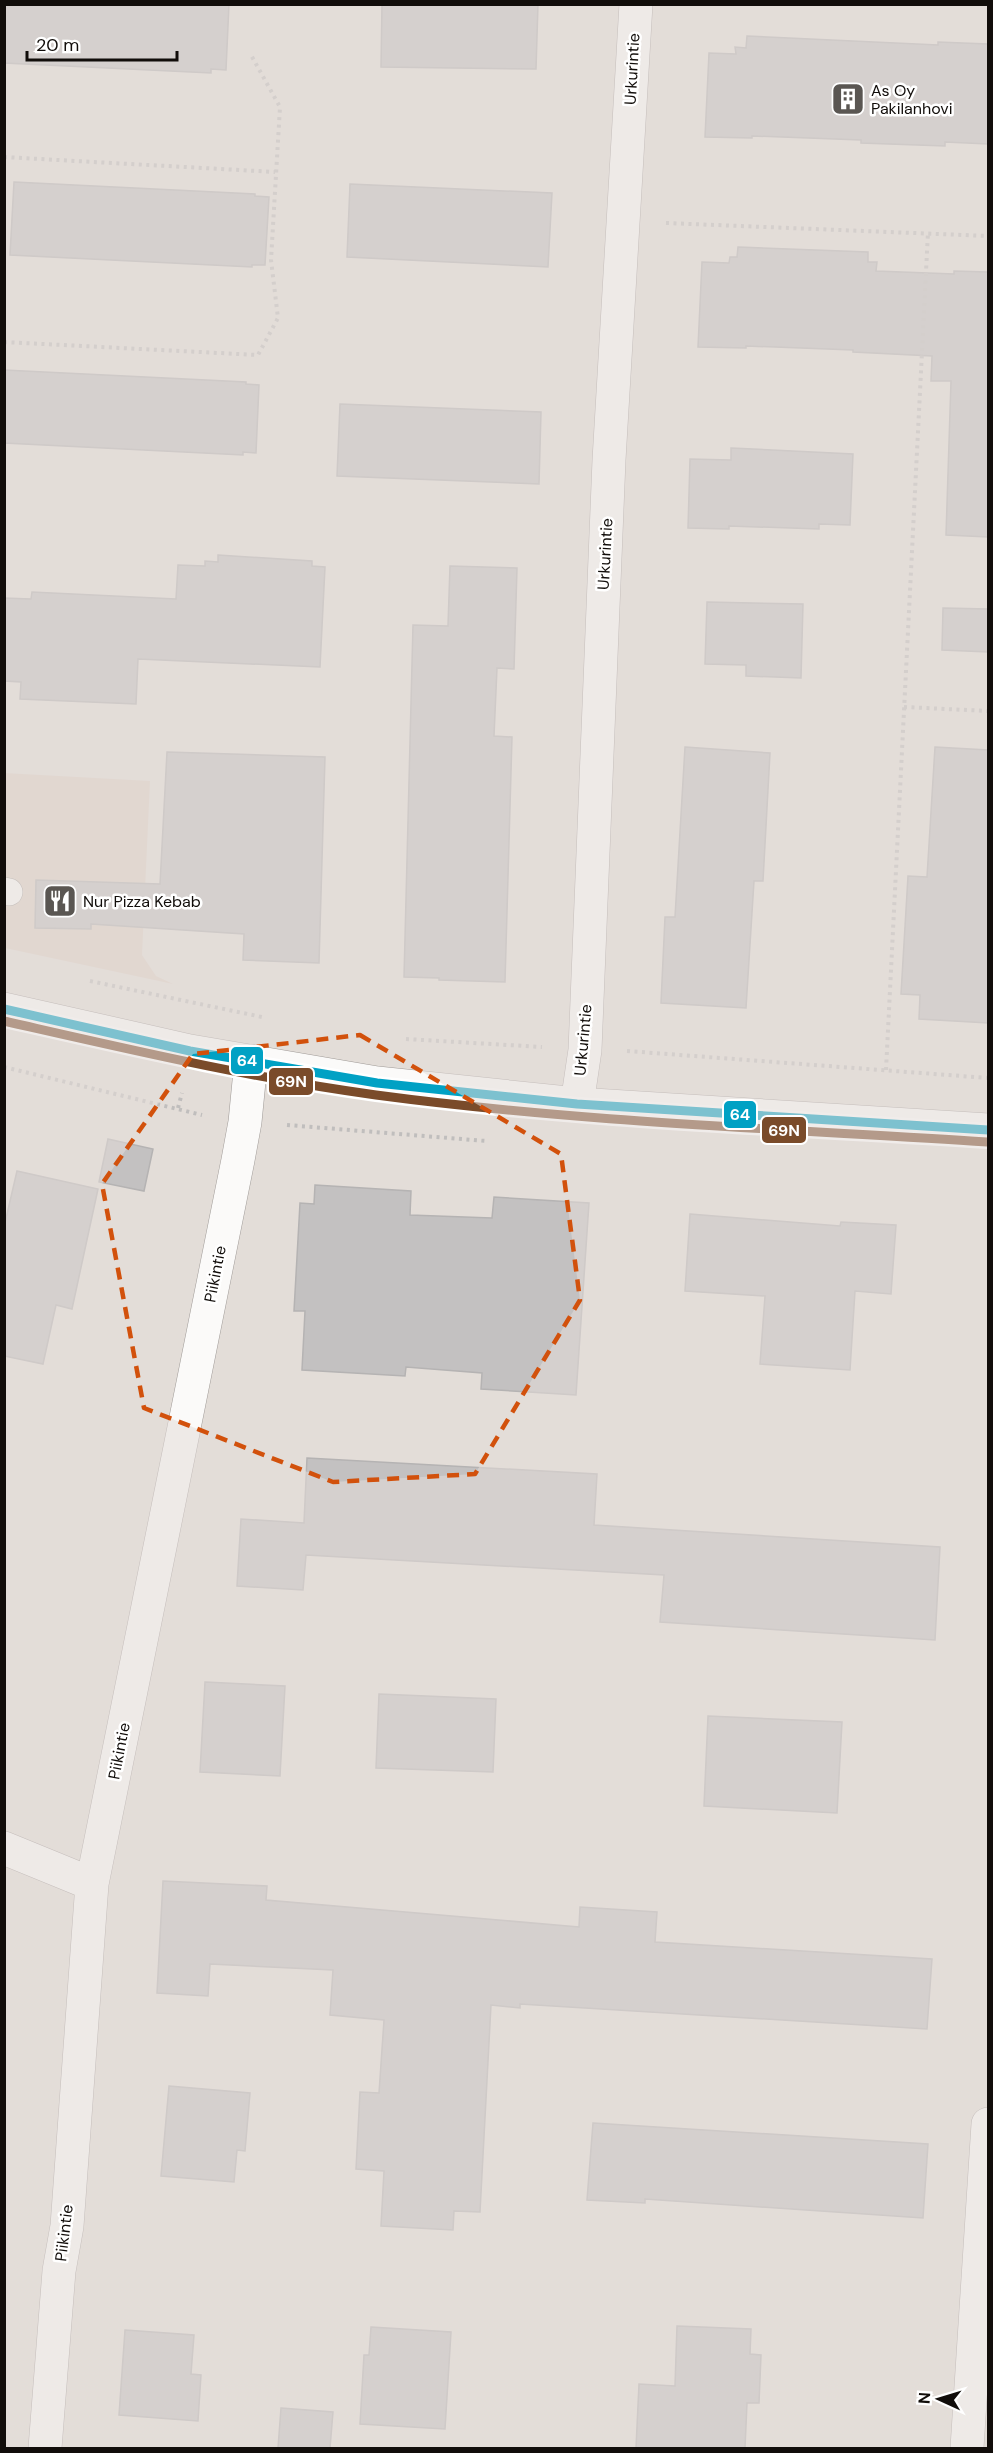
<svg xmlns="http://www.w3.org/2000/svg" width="993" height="2453" viewBox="0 0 993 2453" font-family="'DM Sans',sans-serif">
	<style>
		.built { fill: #ddd1c6 }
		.building { fill: #c3c1c1; stroke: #b5b3b3; stroke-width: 1.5 }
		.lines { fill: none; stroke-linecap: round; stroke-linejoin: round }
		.service-casing { stroke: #9f9a97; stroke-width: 28 }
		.minor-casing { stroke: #9f9a97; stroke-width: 34 }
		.secondary-casing { stroke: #9f9a97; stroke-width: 34 }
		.path { stroke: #c0bebd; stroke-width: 4; stroke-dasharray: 3 4.5; stroke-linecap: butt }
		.service { stroke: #fbfaf9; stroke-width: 27 }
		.minor { stroke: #fbfaf9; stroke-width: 33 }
		.secondary { stroke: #fbfaf9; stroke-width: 33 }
		.bus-1-casing { stroke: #fff; stroke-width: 14 }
		.bus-2-casing { stroke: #fff; stroke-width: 14 }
		.bus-1 { stroke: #01a1c4; stroke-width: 9 }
		.bus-2 { stroke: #7a4b2a; stroke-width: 9 }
		.marked { fill: none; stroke: #d2510c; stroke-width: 4.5; stroke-dasharray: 12 8; stroke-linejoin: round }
		.labels { text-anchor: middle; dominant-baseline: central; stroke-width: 5; stroke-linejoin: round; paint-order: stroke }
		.street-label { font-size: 16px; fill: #110d0a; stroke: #fff }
		.poi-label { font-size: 16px; fill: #110d0a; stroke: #fff; text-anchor: start }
		.line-badge { stroke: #fff; stroke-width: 2 }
		.badge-label { font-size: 16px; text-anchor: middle; font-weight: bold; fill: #fff }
	</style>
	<rect width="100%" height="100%" fill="#e3ddd8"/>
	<!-- built -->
	<path class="built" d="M 4,773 L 150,781 L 142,955 L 156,976 L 173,984 L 5,948 Z"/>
	<!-- building -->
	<path class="building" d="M 4,4 L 229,4 L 226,70 L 211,69 L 211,73 L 4,63 Z
		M 382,4 L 538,4 L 536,69 L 381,67 Z
		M 747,36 L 938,45 L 938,42 L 988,44 L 988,144 L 945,142 L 945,146 L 861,143 L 861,140 L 752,136 L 752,138 L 705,137 L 709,53 L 736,54 L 735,47 L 746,48 Z
		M 14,182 L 255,194 L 255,196 L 269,197 L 265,265 L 252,265 L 252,267 L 10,255 Z
		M 350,184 L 552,193 L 548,267 L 347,257 Z
		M 738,247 L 868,252 L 868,262 L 877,262 L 876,271 L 954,274 L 954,271 L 988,272 L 988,537 L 946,535 L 951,381 L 931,381 L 932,356 L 853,352 L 853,350 L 746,346 L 746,348 L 698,347 L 702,262 L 729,263 L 730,257 L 737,257 Z
		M 4,370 L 246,382 L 246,384 L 259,385 L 256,453 L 243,452 L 243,455 L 4,443 Z
		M 340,404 L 541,412 L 539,484 L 337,476 Z
		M 731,448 L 853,454 L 850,525 L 819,524 L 819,529 L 729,526 L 729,529 L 688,528 L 690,459 L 731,460 Z
		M 218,555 L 312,561 L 312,566 L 325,567 L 320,667 L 138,659 L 136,704 L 20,699 L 21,682 L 4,681 L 4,598 L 31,599 L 32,592 L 176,599 L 178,565 L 205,566 L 205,561 L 218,562 Z
		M 450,566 L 517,568 L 514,669 L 497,668 L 494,736 L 512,737 L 505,982 L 439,980 L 439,978 L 404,977 L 413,625 L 448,626 Z
		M 707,602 L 803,604 L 801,678 L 746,676 L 746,665 L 705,664 Z
		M 943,608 L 988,609 L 988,652 L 942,650 Z
		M 685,747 L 770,753 L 763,881 L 754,881 L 746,1008 L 661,1003 L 665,917 L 675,917 Z
		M 935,747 L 988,750 L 988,1023 L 919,1019 L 920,995 L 901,994 L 908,876 L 927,877 Z
		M 167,752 L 325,757 L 319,963 L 243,960 L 244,934 L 91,924 L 91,929 L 35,928 L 36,880 L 160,884 Z
		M 108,1139 L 153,1149 L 144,1191 L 99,1182 Z
		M 17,1171 L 98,1189 L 72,1309 L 56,1305 L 43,1364 L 4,1356 L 4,1227 Z
		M 315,1185 L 411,1191 L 410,1215 L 492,1218 L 494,1197 L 589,1203 L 576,1395 L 481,1389 L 482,1373 L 406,1367 L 405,1376 L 302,1370 L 305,1311 L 294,1311 L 300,1203 L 314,1204 Z
		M 690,1214 L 840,1226 L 841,1222 L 896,1225 L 891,1294 L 855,1291 L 850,1370 L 760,1364 L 765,1296 L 685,1291 Z
		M 307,1458 L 597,1474 L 594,1525 L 940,1547 L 935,1640 L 660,1622 L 664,1575 L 306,1555 L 303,1590 L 237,1586 L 241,1519 L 304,1523 Z
		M 205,1682 L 285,1686 L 280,1776 L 200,1772 Z
		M 379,1694 L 496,1699 L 493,1772 L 376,1768 Z
		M 708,1716 L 842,1722 L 837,1813 L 704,1806 Z
		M 163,1881 L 267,1886 L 266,1900 L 579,1927 L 580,1907 L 657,1912 L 655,1942 L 932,1959 L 927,2029 L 520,2004 L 520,2008 L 491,2005 L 480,2212 L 454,2211 L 453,2230 L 381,2226 L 384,2171 L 356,2169 L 360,2092 L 379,2093 L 384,2020 L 330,2015 L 333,1970 L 210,1964 L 208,1996 L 157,1993 Z
		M 169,2086 L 250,2093 L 245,2151 L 237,2150 L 234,2182 L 161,2176 Z
		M 593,2123 L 928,2144 L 923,2218 L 645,2199 L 645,2203 L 587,2200 Z
		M 677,2326 L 751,2329 L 750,2354 L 761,2355 L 759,2403 L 747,2403 L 745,2448 L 636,2448 L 639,2384 L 675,2386 Z
		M 371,2327 L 451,2332 L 445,2429 L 360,2424 L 364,2355 L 369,2355 Z
		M 125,2330 L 194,2335 L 191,2374 L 201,2375 L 198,2421 L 119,2415 Z
		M 281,2408 L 333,2412 L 330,2448 L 278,2448 Z"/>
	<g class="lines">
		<defs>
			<path id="service" d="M 4,891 L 9,892"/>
			<path id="minor" d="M 577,1104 L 585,1050 L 609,460 L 636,4
				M 4,1848 L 92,1884
				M 45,2448 L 59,2271 L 67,2226 L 92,1884 L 238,1160 L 245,1122 L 251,1061
				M 967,2448 L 988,2124"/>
			<path id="secondary" d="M 4,1009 L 190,1051 L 377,1083 L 577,1104 L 988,1130"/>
		</defs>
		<!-- service casing -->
		<use href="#service" class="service-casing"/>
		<!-- minor casing -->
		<use href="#minor" class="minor-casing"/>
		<!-- secondary casing -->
		<use href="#secondary" class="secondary-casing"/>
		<!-- path -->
		<path class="path" d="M 4,157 L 275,172
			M 666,223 L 988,236
			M 4,342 L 258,355 L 278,318 L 271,260 L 280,107 L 251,55
			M 904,707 L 988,711
			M 90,981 L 262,1017
			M 406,1039 L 542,1047
			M 627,1051 L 988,1078
			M 4,1067 L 202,1115
			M 886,1070 L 928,232
			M 178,1108 L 182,1093
			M 287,1125 L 486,1141"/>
		<!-- service -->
		<use href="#service" class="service"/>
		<!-- minor -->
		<use href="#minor" class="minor"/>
		<!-- secondary -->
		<use href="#secondary" class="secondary"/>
		<defs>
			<path id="bus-1" d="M 4,1009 L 190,1051 L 377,1083 L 577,1104 L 988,1130"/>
			<path id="bus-2" d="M 4,1021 C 128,1049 251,1078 376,1095 C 578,1122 784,1129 987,1142"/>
		</defs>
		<!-- bus-1 casing -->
		<use href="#bus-1" class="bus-1-casing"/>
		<!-- bus-2 casing -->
		<use href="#bus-2" class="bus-2-casing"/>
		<!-- bus-1 -->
		<use href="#bus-1" class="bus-1"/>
		<!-- bus-2 -->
		<use href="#bus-2" class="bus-2"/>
	</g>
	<!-- marked area -->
	<path d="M0 0H993V2453H0ZM 360,1035 L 561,1154 L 580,1300 L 475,1474 L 333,1482 L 144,1408 L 102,1184 L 193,1054 Z" fill="#e3ddd8" fill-opacity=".55" fill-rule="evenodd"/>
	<path class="marked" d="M 360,1035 L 561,1154 L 580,1300 L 475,1474 L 333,1482 L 144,1408 L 102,1184 L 193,1054 Z"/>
	<!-- icons -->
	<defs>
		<symbol id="building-square" viewBox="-11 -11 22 22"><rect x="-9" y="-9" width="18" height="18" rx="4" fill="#5a5652" stroke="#fff"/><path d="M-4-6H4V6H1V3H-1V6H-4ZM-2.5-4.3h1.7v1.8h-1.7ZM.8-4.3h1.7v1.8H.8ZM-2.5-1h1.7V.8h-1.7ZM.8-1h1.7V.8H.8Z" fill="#fff"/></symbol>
		<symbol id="restaurant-square" viewBox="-11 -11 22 22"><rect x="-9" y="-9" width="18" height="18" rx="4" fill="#5a5652" stroke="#fff"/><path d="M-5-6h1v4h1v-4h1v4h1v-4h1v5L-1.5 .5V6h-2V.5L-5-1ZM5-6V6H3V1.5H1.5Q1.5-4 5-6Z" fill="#fff"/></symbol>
	</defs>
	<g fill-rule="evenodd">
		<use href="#building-square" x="829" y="80" width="38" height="38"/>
		<use href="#restaurant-square" x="41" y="882" width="38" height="38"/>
	</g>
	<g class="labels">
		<!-- street labels -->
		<g class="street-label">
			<text transform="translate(632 69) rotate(-87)">Urkurintie</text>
			<text transform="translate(605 554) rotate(-87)">Urkurintie</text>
			<text transform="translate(583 1040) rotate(-85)">Urkurintie</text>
			<text transform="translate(215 1274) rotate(-79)">Piikintie</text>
			<text transform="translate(119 1751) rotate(-79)">Piikintie</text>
			<text transform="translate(64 2233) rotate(-83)">Piikintie</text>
		</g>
		<!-- poi labels -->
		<g class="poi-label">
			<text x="871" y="90">As Oy<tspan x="871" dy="18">Pakilanhovi</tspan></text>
			<text x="83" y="901">Nur Pizza Kebab</text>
		</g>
	</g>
	<g class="line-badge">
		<rect x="230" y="1046" width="34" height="29" rx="6" fill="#01a1c4"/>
		<rect x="268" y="1067" width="46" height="29" rx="6" fill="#7a4b2a"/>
		<rect x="723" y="1100" width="34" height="29" rx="6" fill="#01a1c4"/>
		<rect x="761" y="1116" width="46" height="28" rx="6" fill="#7a4b2a"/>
	</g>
	<g class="badge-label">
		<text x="247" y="1066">64</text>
		<text x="291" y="1087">69N</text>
		<text x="740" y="1120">64</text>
		<text x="784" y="1136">69N</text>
	</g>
	<!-- border -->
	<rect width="993" height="2453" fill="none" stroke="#110d0a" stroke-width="12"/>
	<!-- north arrow -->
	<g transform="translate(939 2399) rotate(274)" stroke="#ffffff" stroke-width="4.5" paint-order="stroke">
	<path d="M0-4.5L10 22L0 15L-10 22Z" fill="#110d0a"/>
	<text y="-9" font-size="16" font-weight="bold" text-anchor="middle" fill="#110d0a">N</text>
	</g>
	<!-- scale -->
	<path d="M27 51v9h150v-9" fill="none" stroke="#110d0a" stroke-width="3"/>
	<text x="36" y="51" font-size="18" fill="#110d0a" stroke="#ffffff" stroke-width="4.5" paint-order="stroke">20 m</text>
</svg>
